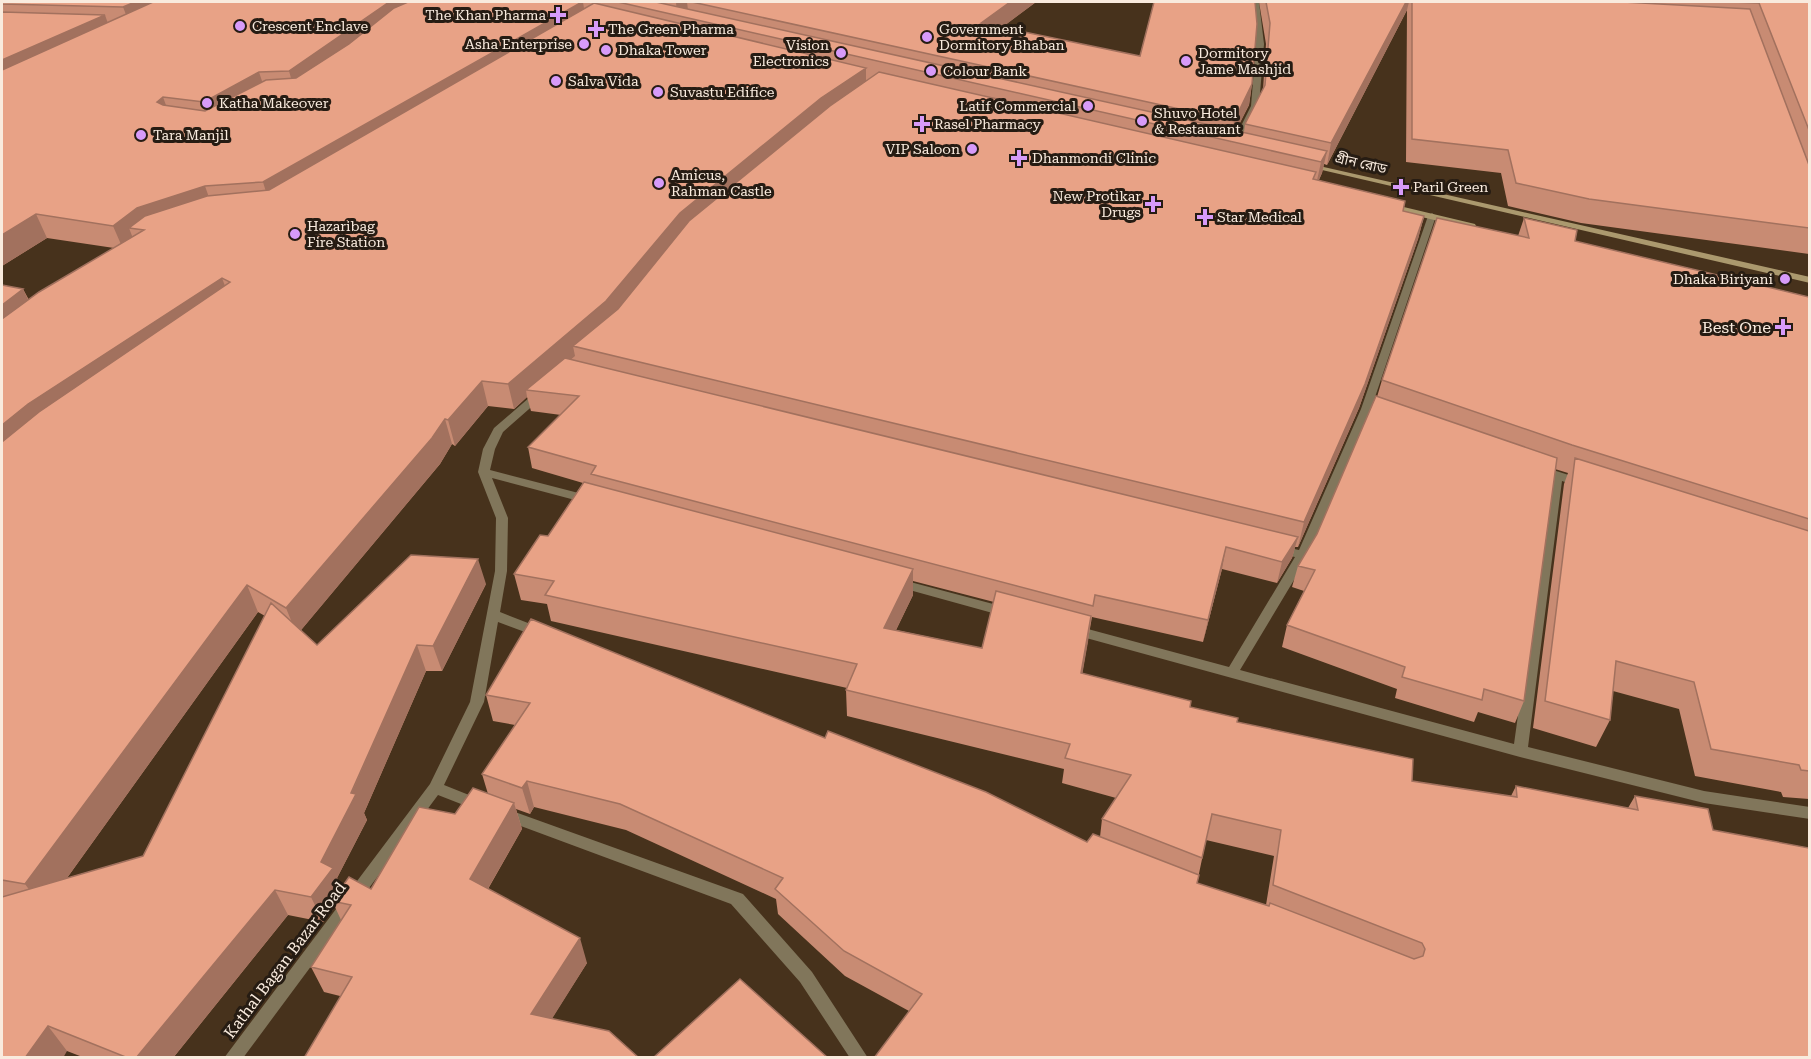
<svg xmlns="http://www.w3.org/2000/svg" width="1811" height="1059" viewBox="0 0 1811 1059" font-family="'Roboto Serif','Noto Sans Bengali',serif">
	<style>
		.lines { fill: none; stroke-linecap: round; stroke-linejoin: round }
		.minor { fill: #81765b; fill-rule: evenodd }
		.secondary { fill: #ab996e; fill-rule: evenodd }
		.wall { fill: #c88b73; fill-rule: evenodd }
		.shaded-wall { fill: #a2715e }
		.building { fill: #e8a286; stroke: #a2715e; stroke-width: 1.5 }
		.poi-dot { fill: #d79bf9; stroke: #261c13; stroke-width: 2 }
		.labels { text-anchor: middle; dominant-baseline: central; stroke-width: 6; stroke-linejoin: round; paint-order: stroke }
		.far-poi-label { font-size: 14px; fill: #f9ebde; stroke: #261c13; text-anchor: start }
		.far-street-label { font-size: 14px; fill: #f9ebde; stroke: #261c13 }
		.poi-label { font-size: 16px; fill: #f9ebde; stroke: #261c13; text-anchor: end }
		.street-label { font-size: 16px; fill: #f9ebde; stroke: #261c13 }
	</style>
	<rect width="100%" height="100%" fill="#47321c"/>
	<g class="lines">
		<!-- minor -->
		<path class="minor" d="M 1253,2 L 1259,2 L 1264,44 L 1259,106 L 1239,146 L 1235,148 L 1231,146 L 1251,106 L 1256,44 Z
			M 1432,213 L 1436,216 L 1371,409 L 1309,555 L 1240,670 L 1514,744 L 1551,477 L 1536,473 L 1534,470 L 1536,467 L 1544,467 L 1584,480 L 1586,483 L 1580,487 L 1562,481 L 1528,747 L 1704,791 L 1810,807 L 1810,819 L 1704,803 L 1520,757 L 1068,633 L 1066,630 L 1068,627 L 1073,625 L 1229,667 L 1295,557 L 1276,553 L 1274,550 L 1280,546 L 1299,550 L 1361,409 L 1428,216 Z
			M 541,390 L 545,391 L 546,393 L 545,395 L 503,432 L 495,449 L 490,470 L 594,497 L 596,500 L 590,504 L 492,478 L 508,518 L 507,571 L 500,612 L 546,630 L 548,633 L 546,636 L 541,638 L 498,622 L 484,702 L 444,785 L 484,801 L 486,805 L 484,809 L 479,811 L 438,795 L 243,1058 L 224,1058 L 430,784 L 470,702 L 495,571 L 496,518 L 478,472 L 483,449 L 494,428 L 537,391 Z
			M 899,579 L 1012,609 L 1013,612 L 1012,615 L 1007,617 L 895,586 L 893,583 L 895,580 Z
			M 504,808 L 743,894 L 812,972 L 868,1058 L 850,1058 L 800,982 L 731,904 L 499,818 L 497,814 L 499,810 Z"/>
		<!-- secondary -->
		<path class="secondary" d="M 1306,163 L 1810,277 L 1810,283 L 1309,167 L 1306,167 Z
			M 1387,203 L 1475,224 L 1476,226 L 1472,229 L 1384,208 L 1383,206 Z"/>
	</g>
	<!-- wall -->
	<path class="wall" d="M 2,2 L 1036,2 L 1001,28 L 1252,84 L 1249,105 L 1236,130 L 1244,132 L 1245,124 L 1263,90 L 1266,44 L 1259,2 L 1809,2 L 1809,254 L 1581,223 L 1508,206 L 1501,173 L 1406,162 L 1407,10 L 1327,165 L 1324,164 L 1322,173 L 1319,180 L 1403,211 L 1424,216 L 1418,239 L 1359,408 L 1298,547 L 1295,547 L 1292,558 L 1277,583 L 1222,569 L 1203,642 L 1092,617 L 1082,674 L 1237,722 L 1412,781 L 1511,796 L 1516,786 L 1628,808 L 1635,796 L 1713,830 L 1809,1058 L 909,1011 L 845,976 L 778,914 L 776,899 L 626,830 L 534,807 L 530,814 L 516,809 L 522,829 L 488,889 L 587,963 L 552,1018 L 340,996 L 324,992 L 311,967 L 341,920 L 335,907 L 323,922 L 288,915 L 173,1058 L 85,1058 L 67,1051 L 2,1058 L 2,285 L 23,289 L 29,300 L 114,248 L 47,238 L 2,266 ZM 527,397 L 531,411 L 561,415 L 528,447 L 532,468 L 583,483 L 548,536 L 514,574 L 521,600 L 547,604 L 551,621 L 847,688 L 846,690 L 847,716 L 1064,769 L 1062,783 L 1116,798 L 1102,819 L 1100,837 L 1087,842 L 825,738 L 486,695 L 493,721 L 515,725 L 482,774 L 488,794 L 455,814 L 371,889 L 342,888 L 337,878 L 367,820 L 364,813 L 426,671 L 442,671 L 486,584 L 317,645 L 301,630 L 440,464 L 452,444 L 455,446 L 488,406 L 514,409 ZM 913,581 L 994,602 L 982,648 L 896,630 L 913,595 ZM 258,612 L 265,616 L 143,856 L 67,878 ZM 1206,840 L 1274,856 L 1266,905 L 1197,883 Z
		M 1524,218 L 1575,241 L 1809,297 L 1809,799 L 1783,797 L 1781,792 L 1695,776 L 1679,709 L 1613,691 L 1610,720 L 1596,747 L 1533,728 L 1564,484 L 1568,473 L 1555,469 L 1524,701 L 1515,723 L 1478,712 L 1474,722 L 1395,698 L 1397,689 L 1282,647 L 1287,625 L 1304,591 L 1292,587 L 1298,566 L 1317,534 L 1377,397 L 1382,380 L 1518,236 Z"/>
	<!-- shaded-wall -->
	<path class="shaded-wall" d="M 135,2 L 187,2 L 131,27 L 123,7 Z
		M 389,2 L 435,2 L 295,92 L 289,71 Z
		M 582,2 L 583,2 L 586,21 L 270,205 L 263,182 Z
		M 676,2 L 687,2 L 688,10 L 677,15 Z
		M 1010,2 L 1036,2 L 980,44 L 981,23 Z
		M 1406,2 L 1409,2 L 1407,10 L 1327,165 L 1331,143 Z
		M 105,15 L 112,35 L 2,86 L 2,60 Z
		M 866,68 L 866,89 L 610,325 L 573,346 L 575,356 L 534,391 L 526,390 L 527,397 L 514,409 L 508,384 L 680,213 L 821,98 Z
		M 259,72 L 266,93 L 212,124 L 204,102 Z
		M 1252,84 L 1249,105 L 1230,143 L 1234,121 Z
		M 163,97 L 171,119 L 157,102 Z
		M 1327,151 L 1322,173 L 1316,185 L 1321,162 Z
		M 205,186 L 213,209 L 144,230 L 129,228 L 134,241 L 123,249 L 113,226 L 137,208 Z
		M 36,214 L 47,238 L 2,266 L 2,235 Z
		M 1424,216 L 1418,239 L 1359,408 L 1298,547 L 1304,522 Z
		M 222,278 L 231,302 L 2,463 L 2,425 L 28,404 Z
		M 23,289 L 35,314 L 2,339 L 2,305 Z
		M 482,381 L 488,406 L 455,446 L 448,420 Z
		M 445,419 L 452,444 L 440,464 L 297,635 L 286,608 Z
		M 1298,537 L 1292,558 L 1277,583 L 1282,562 Z
		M 1226,547 L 1222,569 L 1203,642 L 1208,620 Z
		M 478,559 L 486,584 L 442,671 L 433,646 Z
		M 913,569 L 913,595 L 885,653 L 884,628 Z
		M 247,585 L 258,612 L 44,910 L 25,884 Z
		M 1091,616 L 1088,642 L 1078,699 L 1081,673 Z
		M 417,645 L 426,671 L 364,813 L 367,820 L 337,878 L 345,894 L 332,901 L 335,907 L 323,922 L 311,897 L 321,862 Z
		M 527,781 L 534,807 L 530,814 L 522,788 Z
		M 514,803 L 522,829 L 479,904 L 470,879 Z
		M 275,890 L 288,915 L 173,1058 L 136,1058 Z
		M 580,938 L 587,963 L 540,1038 L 531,1014 Z
		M 48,1026 L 67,1051 L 63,1058 L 25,1058 Z"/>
	<!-- building -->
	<path class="building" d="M 2,2 L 135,2 L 123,7 L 2,4 Z
		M 153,2 L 389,2 L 289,71 L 259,72 L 204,102 L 163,97 L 157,102 L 163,105 L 205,111 L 266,80 L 296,78 L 349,44 L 394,8 L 408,2 L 582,2 L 263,182 L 205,186 L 137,208 L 113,226 L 36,214 L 2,235 L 2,70 Z
		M 618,2 L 656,2 L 1327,151 L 1321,162 Z
		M 692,2 L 1010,2 L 981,23 L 1140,56 L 1154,2 L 1255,2 L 1257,24 L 1252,84 L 1234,121 Z
		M 1266,2 L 1406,2 L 1331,143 L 1245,124 L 1265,85 L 1270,23 Z
		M 1412,2 L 1623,2 L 1750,9 L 1809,165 L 1809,228 L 1589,199 L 1516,183 L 1508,150 L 1412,139 Z
		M 1732,2 L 1809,2 L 1809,130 L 1759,3 Z
		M 594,3 L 866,68 L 821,98 L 680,213 L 606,301 L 508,384 L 482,381 L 448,420 L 445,419 L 432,438 L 286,608 L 247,585 L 25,884 L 2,880 L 2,442 L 39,412 L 230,282 L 222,278 L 28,404 L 2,425 L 2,319 L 39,292 L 144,230 L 129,228 L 145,216 L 207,196 L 269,190 Z
		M 2,12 L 105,15 L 2,60 Z
		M 879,72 L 1316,172 L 1313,179 L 1405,201 L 1403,211 L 1424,216 L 1365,384 L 1304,522 L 573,346 L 618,309 L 689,221 L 830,106 Z
		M 1437,218 L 1529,238 L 1524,218 L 1577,230 L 1575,241 L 1809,297 L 1809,519 L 1572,445 L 1382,380 Z
		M 2,285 L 23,289 L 2,305 Z
		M 565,358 L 1298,537 L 1282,562 L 1226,547 L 1208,620 L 1095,595 L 1093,606 L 591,474 L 596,466 L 528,447 L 579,396 L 526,390 Z
		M 1376,396 L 1557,458 L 1524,701 L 1484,689 L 1482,700 L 1402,677 L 1405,667 L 1287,625 L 1315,570 L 1298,566 L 1317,534 Z
		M 1575,458 L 1809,531 L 1809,771 L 1801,770 L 1799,765 L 1711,749 L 1694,682 L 1616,661 L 1610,720 L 1545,701 Z
		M 584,482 L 913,569 L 884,628 L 982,648 L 996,591 L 1091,616 L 1081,673 L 1191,701 L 1190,707 L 1238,718 L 1237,722 L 1413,759 L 1412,781 L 1517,797 L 1516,786 L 1638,810 L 1635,796 L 1708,809 L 1713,830 L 1809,848 L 1809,1058 L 874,1058 L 922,994 L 844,951 L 775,889 L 783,878 L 620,804 L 527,781 L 522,788 L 482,774 L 530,703 L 486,695 L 531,619 L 825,738 L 828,731 L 986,792 L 1087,842 L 1093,834 L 1199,875 L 1197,883 L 1269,906 L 1270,903 L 1414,959 L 1423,956 L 1425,949 L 1422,943 L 1273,885 L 1281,830 L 1212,814 L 1202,858 L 1102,819 L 1131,775 L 1065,758 L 1070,744 L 846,690 L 857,664 L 545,595 L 554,581 L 514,574 L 540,535 L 548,536 Z
		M 411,555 L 478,559 L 433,646 L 417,645 L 351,793 L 356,794 L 321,862 L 333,868 L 311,897 L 275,890 L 136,1058 L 128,1058 L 48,1026 L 25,1058 L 2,1058 L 2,897 L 143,856 L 271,603 L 317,645 Z
		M 473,788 L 514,803 L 470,879 L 580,938 L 531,1014 L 609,1031 L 639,1058 L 304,1058 L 352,977 L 311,967 L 351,905 L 332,901 L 349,877 L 371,889 L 419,807 L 455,814 Z
		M 740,979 L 828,1058 L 653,1058 Z"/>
	<!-- markers -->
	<g class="poi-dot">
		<path d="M555 6h6v6h6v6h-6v6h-6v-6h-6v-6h6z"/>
		<circle cx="240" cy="26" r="6"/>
		<path d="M593 20h6v6h6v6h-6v6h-6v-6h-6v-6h6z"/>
		<circle cx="927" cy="37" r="6"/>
		<circle cx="584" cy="44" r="6"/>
		<circle cx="606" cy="50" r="6"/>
		<circle cx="841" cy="53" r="6"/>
		<circle cx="1186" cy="61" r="6"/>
		<circle cx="931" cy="71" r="6"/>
		<circle cx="556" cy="81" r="6"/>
		<circle cx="658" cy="92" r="6"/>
		<circle cx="207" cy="103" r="6"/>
		<circle cx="1088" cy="106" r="6"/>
		<circle cx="1142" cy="121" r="6"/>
		<path d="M919 115h6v6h6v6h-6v6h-6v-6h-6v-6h6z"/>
		<circle cx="141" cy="135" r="6"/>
		<circle cx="972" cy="149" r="6"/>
		<path d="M1016 149h6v6h6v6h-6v6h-6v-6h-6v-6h6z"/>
		<circle cx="659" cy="183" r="6"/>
		<path d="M1398 178h6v6h6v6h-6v6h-6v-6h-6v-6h6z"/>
		<path d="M1150 195h6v6h6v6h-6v6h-6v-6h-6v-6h6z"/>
		<path d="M1202 208h6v6h6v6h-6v6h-6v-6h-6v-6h6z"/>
		<circle cx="295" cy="234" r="6"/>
		<circle cx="1785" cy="279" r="6"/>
		<path d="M1780 318h6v6h6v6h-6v6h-6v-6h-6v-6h6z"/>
	</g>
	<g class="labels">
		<!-- far-poi labels -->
		<g class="far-poi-label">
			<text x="546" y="15" text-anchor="end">The Khan Pharma</text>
			<text x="252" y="26">Crescent Enclave</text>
			<text x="608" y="29">The Green Pharma</text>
			<text x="939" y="29">Government<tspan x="939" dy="16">Dormitory Bhaban</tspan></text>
			<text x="572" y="44" text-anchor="end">Asha Enterprise</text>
			<text x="829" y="45" text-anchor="end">Vision<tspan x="829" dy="16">Electronics</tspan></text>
			<text x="618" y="50">Dhaka Tower</text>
			<text x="1198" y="53">Dormitory<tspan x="1198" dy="16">Jame Mashjid</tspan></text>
			<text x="943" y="71">Colour Bank</text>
			<text x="568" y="81">Salva Vida</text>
			<text x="670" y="92">Suvastu Edifice</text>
			<text x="219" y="103">Katha Makeover</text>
			<text x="1076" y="106" text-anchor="end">Latif Commercial</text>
			<text x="1154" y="113">Shuvo Hotel<tspan x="1154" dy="16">&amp; Restaurant</tspan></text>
			<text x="934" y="124">Rasel Pharmacy</text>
			<text x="153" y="135">Tara Manjil</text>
			<text x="960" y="149" text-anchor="end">VIP Saloon</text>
			<text x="1032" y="158">Dhanmondi Clinic</text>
			<text x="671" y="175">Amicus,<tspan x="671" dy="16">Rahman Castle</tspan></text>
			<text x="1413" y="187">Paril Green</text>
			<text x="1141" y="196" text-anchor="end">New Protikar<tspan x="1141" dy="16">Drugs</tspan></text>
			<text x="1217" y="217">Star Medical</text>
			<text x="307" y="226">Hazaribag<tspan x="307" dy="16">Fire Station</tspan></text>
			<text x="1773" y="279" text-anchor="end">Dhaka Biriyani</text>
		</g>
		<!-- far-street labels -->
		<g class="far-street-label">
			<text transform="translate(1361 163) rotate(13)">গ্রীন রোড</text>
		</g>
		<!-- poi labels -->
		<g class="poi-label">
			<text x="1771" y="327">Best One</text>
		</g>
		<!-- street labels -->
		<g class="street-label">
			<text transform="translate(285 960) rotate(-53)">Kathal Bagan Bazar Road</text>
		</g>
	</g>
	<!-- border -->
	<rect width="1811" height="1059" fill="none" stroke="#f9ebde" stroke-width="6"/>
</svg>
